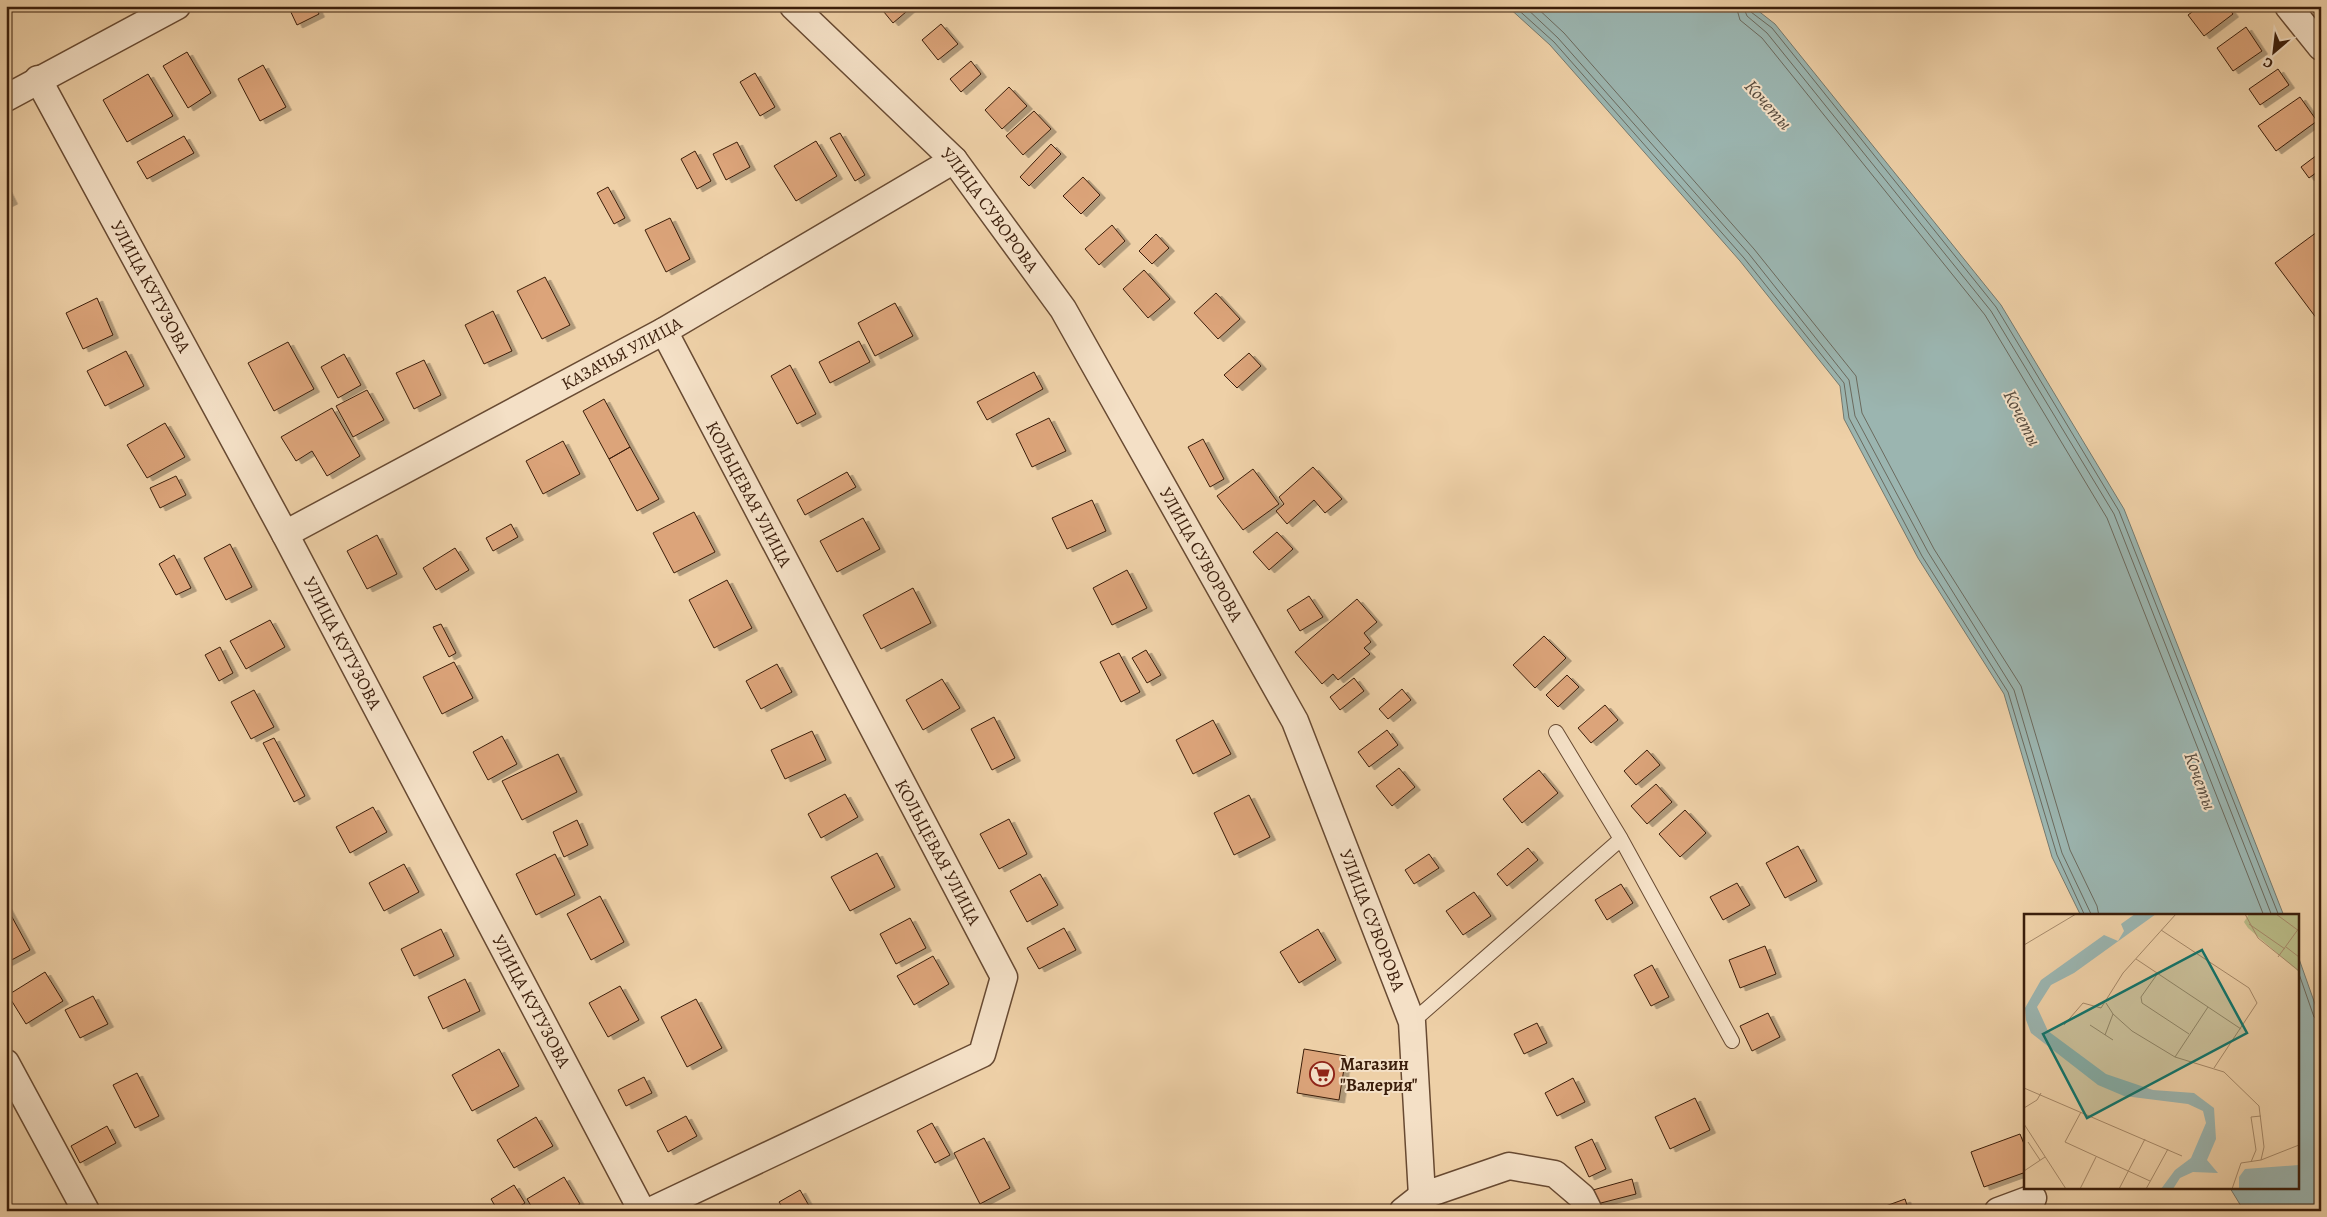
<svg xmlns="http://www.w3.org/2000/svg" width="2327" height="1217" viewBox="0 0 2327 1217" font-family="Alegreya,serif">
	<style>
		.water { fill: #9bb5b0; stroke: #75796e }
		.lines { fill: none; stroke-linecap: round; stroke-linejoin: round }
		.shore { stroke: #6b6a5e; stroke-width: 1 }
		.building { fill: #dca47a; stroke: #3b1e0b; filter: url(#shadow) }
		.service-casing { stroke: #684a32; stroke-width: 16 }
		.minor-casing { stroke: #684a32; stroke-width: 29 }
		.service { stroke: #f4e0c6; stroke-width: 14 }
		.minor { stroke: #f4e0c6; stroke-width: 26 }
		.labels { text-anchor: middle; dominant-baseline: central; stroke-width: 4; stroke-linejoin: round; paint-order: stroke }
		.street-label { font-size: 18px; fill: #3b1e0b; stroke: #f4e0c6 }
		.poi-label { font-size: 18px; font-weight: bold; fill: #3b1e0b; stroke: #f4e0c6; text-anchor: start }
		.water-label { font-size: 19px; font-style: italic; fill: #584b3d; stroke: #f4e0c6 }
		.inset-road { fill: none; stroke: #a68969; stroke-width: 1 }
		.view { fill: #0f766e; fill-opacity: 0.15; stroke: #0f766e; stroke-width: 2.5 }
		.inset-edge { fill: none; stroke: #3b1e0b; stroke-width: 2.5 }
	</style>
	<defs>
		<filter id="shadow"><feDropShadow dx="5.5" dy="3" stdDeviation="0" flood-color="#0004"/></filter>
	</defs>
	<rect width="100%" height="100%" fill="#eed0a7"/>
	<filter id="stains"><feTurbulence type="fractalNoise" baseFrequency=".004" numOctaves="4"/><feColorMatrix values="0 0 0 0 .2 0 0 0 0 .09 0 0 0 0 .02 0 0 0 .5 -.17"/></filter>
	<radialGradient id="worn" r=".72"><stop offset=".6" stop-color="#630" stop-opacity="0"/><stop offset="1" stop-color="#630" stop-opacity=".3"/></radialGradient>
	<!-- water -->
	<path class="water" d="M 1507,6 L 1752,6 L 1775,24 L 2001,305 L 2124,509 L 2284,916 L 2081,916 L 2052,857 L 2004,694 L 1918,558 L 1844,419 L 1840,386 L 1740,261 L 1550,45 Z
		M 2298,956 L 2321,1021 L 2321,1211 L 2244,1211 L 2230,1188 L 2298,1188 Z"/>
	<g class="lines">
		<!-- shore -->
		<path class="shore" d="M 1514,6 L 1554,42 L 1744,258 L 1844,383 L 1849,418 L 1922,556 L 2008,692 L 2057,855 L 2085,916
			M 1524,6 L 1558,38 L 1749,254 L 1849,380 L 1855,416 L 1928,552 L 2014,690 L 2062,853 L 2092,916
			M 1535,6 L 1564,33 L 1754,249 L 1856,376 L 1862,413 L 1934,549 L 2021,686 L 2070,850 L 2097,906 L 2099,916
			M 1736,6 L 1740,20 L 1762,38 L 1985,315 L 2107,518 L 2264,916
			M 1743,6 L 1747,16 L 1767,33 L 1991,311 L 2114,514 L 2272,916
			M 1750,6 L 1751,12 L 1772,28 L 1996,307 L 2119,511 L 2279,916
			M 2298,971 L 2314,1017 L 2321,1020"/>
	</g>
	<!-- building -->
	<path class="building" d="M 288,6 L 315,6 L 319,14 L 297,25 Z
		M 879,6 L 913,6 L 893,23 Z
		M 2200,6 L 2227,6 L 2233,14 L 2204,36 L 2188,15 Z
		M 941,24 L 958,44 L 938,60 L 922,40 Z
		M 2246,27 L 2262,51 L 2233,71 L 2217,48 Z
		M 187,52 L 211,93 L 188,108 L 163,66 Z
		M 971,61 L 981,74 L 961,92 L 950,79 Z
		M 263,65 L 286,107 L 260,121 L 238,79 Z
		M 2278,69 L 2289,85 L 2260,105 L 2249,89 Z
		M 755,73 L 775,107 L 760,116 L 740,82 Z
		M 148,74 L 173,116 L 127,142 L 103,100 Z
		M 1009,87 L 1027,106 L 1002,129 L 985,110 Z
		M 2300,97 L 2317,121 L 2276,151 L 2258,126 Z
		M 1034,111 L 1051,129 L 1023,155 L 1006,136 Z
		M 840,133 L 865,175 L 855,181 L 830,138 Z
		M 184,136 L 194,153 L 147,179 L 137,162 Z
		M 816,141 L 837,176 L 796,201 L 774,166 Z
		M 737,142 L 750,167 L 726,180 L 713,154 Z
		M 1051,144 L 1061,154 L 1029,186 L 1020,177 Z
		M 695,151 L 711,181 L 697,189 L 681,159 Z
		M 2321,152 L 2321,169 L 2309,178 L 2301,167 Z
		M 1083,177 L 1100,195 L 1081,214 L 1063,196 Z
		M 608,187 L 625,218 L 614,224 L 597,193 Z
		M 6,189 L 12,201 L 6,204 Z
		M 670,218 L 690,259 L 666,272 L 645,230 Z
		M 1112,225 L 1125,241 L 1099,265 L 1085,249 Z
		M 2321,229 L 2321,317 L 2317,319 L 2275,263 Z
		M 1156,234 L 1169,248 L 1152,264 L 1139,251 Z
		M 1144,270 L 1170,299 L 1148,318 L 1123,289 Z
		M 545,277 L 570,325 L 542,339 L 517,291 Z
		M 1216,293 L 1240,319 L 1218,339 L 1194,313 Z
		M 97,298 L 113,335 L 83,349 L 66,313 Z
		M 895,303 L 913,336 L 875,356 L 858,323 Z
		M 493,311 L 512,351 L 484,364 L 465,325 Z
		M 859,341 L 870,362 L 830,383 L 819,362 Z
		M 288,342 L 314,389 L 274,411 L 248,363 Z
		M 126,351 L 144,386 L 105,406 L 87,371 Z
		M 1249,353 L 1261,366 L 1237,388 L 1224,375 Z
		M 344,354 L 361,385 L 338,398 L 321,367 Z
		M 424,360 L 441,395 L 414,409 L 396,373 Z
		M 790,365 L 816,414 L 797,424 L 771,376 Z
		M 1034,372 L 1043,389 L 987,420 L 977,402 Z
		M 367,390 L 384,420 L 353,437 L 336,406 Z
		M 604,399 L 630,447 L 609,459 L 583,411 Z
		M 332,408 L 360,456 L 327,476 L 312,451 L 296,461 L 281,437 Z
		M 1049,418 L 1066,451 L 1032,467 L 1016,434 Z
		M 165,423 L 185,457 L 147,478 L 127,445 Z
		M 1203,439 L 1224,479 L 1210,487 L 1188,447 Z
		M 563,441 L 580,474 L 543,494 L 526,461 Z
		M 630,447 L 659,499 L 637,511 L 609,459 Z
		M 1313,467 L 1342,499 L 1325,513 L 1314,500 L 1287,524 L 1276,511 L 1284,504 L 1279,497 Z
		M 1253,469 L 1279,504 L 1243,530 L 1217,496 Z
		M 847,472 L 856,487 L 805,515 L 797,500 Z
		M 176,476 L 186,495 L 160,508 L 150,488 Z
		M 1092,500 L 1106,531 L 1067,549 L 1052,518 Z
		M 694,512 L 715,552 L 674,573 L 653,533 Z
		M 863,518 L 880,549 L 837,572 L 820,541 Z
		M 511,524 L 518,537 L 493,551 L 486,538 Z
		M 1277,532 L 1293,549 L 1269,570 L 1253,552 Z
		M 377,535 L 397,574 L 367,589 L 347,551 Z
		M 230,544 L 252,587 L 226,600 L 204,558 Z
		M 455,548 L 469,570 L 436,590 L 423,568 Z
		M 174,555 L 191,588 L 176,595 L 159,564 Z
		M 1127,570 L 1147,608 L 1112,625 L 1093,588 Z
		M 727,580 L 752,628 L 714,648 L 689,600 Z
		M 913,588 L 931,623 L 881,649 L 863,615 Z
		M 1309,596 L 1323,617 L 1300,631 L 1287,610 Z
		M 1357,599 L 1377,622 L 1364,633 L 1371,642 L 1364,648 L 1370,654 L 1338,680 L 1333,674 L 1322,684 L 1295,652 Z
		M 270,620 L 285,647 L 246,669 L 230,641 Z
		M 441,624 L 456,653 L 449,657 L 433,627 Z
		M 1544,636 L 1566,658 L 1535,688 L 1513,665 Z
		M 220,647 L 233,673 L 219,681 L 205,655 Z
		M 1146,650 L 1161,675 L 1147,683 L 1132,658 Z
		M 1119,653 L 1140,692 L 1121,702 L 1100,662 Z
		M 454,662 L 473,698 L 442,714 L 423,677 Z
		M 777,664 L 792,692 L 761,709 L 746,681 Z
		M 1567,675 L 1579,687 L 1558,707 L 1546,695 Z
		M 1354,678 L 1364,691 L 1340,710 L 1330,697 Z
		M 942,679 L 960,708 L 923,730 L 906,700 Z
		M 1402,689 L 1411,700 L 1388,719 L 1379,709 Z
		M 254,690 L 274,727 L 251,739 L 231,702 Z
		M 1605,705 L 1618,720 L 1591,743 L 1578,728 Z
		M 994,717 L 1015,758 L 992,770 L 971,729 Z
		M 1213,720 L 1231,754 L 1193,774 L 1176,740 Z
		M 1387,730 L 1398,745 L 1369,767 L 1358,752 Z
		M 812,731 L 826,760 L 785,779 L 771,750 Z
		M 502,736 L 517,764 L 488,780 L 473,752 Z
		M 274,738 L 305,796 L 294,802 L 263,743 Z
		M 1647,750 L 1660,765 L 1636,785 L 1624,771 Z
		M 558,754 L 577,792 L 522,820 L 502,781 Z
		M 1399,768 L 1415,787 L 1392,806 L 1376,786 Z
		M 1539,770 L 1558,793 L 1522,823 L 1503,799 Z
		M 1656,784 L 1672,802 L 1647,824 L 1631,806 Z
		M 845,794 L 858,817 L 821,838 L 808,814 Z
		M 1249,795 L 1270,837 L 1234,855 L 1214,813 Z
		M 373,807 L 387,832 L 350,853 L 336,827 Z
		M 1685,810 L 1706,833 L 1680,857 L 1659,834 Z
		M 1009,819 L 1027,854 L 999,869 L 980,834 Z
		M 577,820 L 588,845 L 564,857 L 553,832 Z
		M 1798,846 L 1817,881 L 1785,898 L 1766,863 Z
		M 1528,848 L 1538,860 L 1507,886 L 1497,874 Z
		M 877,853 L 895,887 L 850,911 L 831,877 Z
		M 555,854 L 575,895 L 536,915 L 516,874 Z
		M 1429,854 L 1439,868 L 1414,884 L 1405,870 Z
		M 404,864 L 419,892 L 384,911 L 369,883 Z
		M 1040,874 L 1058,905 L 1027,922 L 1010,891 Z
		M 1737,883 L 1750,905 L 1723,920 L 1710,897 Z
		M 1621,884 L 1633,903 L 1607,920 L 1595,900 Z
		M 1474,892 L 1491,916 L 1463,935 L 1446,911 Z
		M 600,896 L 624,942 L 591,960 L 567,914 Z
		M 6,906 L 30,950 L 6,963 Z
		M 910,918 L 926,948 L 896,964 L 880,934 Z
		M 1064,928 L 1076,950 L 1039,969 L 1027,948 Z
		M 441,929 L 454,956 L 414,976 L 401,949 Z
		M 1318,929 L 1336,960 L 1299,983 L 1280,952 Z
		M 1765,946 L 1776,974 L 1740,988 L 1729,960 Z
		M 933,956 L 949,984 L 914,1005 L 897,976 Z
		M 1652,965 L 1669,997 L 1651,1006 L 1634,975 Z
		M 45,972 L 63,1001 L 26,1024 L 8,995 Z
		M 465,979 L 480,1011 L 443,1029 L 428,997 Z
		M 620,986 L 639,1020 L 608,1037 L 589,1003 Z
		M 93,996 L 108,1024 L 80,1038 L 65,1010 Z
		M 696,999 L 722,1048 L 687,1067 L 661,1017 Z
		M 1768,1013 L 1780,1037 L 1752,1051 L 1740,1026 Z
		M 1537,1023 L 1547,1043 L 1524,1054 L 1514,1034 Z
		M 499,1049 L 519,1086 L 472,1111 L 452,1075 Z
		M 1304,1049 L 1346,1056 L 1339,1100 L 1297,1093 Z
		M 137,1073 L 159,1116 L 135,1128 L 113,1085 Z
		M 644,1077 L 652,1093 L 626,1106 L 618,1090 Z
		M 1573,1078 L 1585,1102 L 1557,1116 L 1545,1093 Z
		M 1695,1098 L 1710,1130 L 1670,1149 L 1655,1117 Z
		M 686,1116 L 697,1136 L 668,1152 L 657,1131 Z
		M 536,1117 L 553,1146 L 514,1168 L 497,1140 Z
		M 932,1123 L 950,1155 L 935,1163 L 917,1131 Z
		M 107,1126 L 116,1143 L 80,1163 L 71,1146 Z
		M 2020,1134 L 2026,1149 L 2026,1172 L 1984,1187 L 1971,1152 Z
		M 984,1138 L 1010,1188 L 980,1204 L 954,1153 Z
		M 1592,1139 L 1606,1169 L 1589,1177 L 1575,1147 Z
		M 564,1177 L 580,1204 L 569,1211 L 534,1211 L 527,1199 Z
		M 1632,1179 L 1636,1194 L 1597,1204 L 1593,1190 Z
		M 514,1185 L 525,1203 L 512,1211 L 498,1211 L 491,1199 Z
		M 800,1190 L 812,1211 L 785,1211 L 779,1202 Z
		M 1905,1199 L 1909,1211 L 1872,1211 Z"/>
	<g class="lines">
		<defs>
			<path id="service" d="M 1556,732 L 1621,839 L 1732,1041
				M 1412,1022 L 1621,839"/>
			<g id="minor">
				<path id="s1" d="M 793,6 L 954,160 L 1063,309 L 1295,721 L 1412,1022 L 1422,1196"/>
				<path d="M 2288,6 L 2321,47"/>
				<path id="s2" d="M 38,79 L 285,534 L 642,1211"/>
				<path d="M 6,98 L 177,6"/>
				<path id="s3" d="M 285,534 L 664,331 L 954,160"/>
				<path d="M 6,1063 L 86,1211"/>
				<path d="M 650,1211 L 982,1054 L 1004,977 L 664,331"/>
				<path d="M 1403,1211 L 1422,1196 L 1509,1166 L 1555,1174 L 1582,1197 L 1589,1211"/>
				<path d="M 1998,1211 L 2033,1198"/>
			</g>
		</defs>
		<!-- service casing -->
		<use href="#service" class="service-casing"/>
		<!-- minor casing -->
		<use href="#minor" class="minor-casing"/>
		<!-- service -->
		<use href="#service" class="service"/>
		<!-- minor -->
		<use href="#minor" class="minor"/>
	</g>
	<!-- icons -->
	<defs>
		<symbol id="supermarket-ring" viewBox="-11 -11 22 22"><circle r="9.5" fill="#f4e0c6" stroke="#8f2418" stroke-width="1.5"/><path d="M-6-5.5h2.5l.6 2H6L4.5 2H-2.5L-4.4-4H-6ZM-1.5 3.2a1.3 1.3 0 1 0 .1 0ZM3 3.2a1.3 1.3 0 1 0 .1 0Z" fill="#8f2418"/></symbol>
	</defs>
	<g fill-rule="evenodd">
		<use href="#supermarket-ring" x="1308" y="1060" width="28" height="28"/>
	</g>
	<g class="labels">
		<!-- street labels -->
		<g class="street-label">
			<text stroke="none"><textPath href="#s1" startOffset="284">УЛИЦА СУВОРОВА</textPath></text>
			<text stroke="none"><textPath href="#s2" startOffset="236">УЛИЦА КУТУЗОВА</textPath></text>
			<text stroke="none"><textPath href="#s3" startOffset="382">КАЗАЧЬЯ УЛИЦА</textPath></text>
			<text transform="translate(749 494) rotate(62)">КОЛЬЦЕВАЯ УЛИЦА</text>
			<text stroke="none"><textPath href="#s1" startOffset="689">УЛИЦА СУВОРОВА</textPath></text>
			<text stroke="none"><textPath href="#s2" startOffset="641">УЛИЦА КУТУЗОВА</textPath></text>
			<text transform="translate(938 852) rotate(62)">КОЛЬЦЕВАЯ УЛИЦА</text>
			<text stroke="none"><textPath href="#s1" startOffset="1094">УЛИЦА СУВОРОВА</textPath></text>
			<text stroke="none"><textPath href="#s2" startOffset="1046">УЛИЦА КУТУЗОВА</textPath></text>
		</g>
		<!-- poi labels -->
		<g class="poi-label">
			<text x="1340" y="1064">Магазин<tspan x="1340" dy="21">"Валерия"</tspan></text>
		</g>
		<!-- water labels -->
		<g class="water-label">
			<text transform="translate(1768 105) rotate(48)">Кочеты</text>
			<text transform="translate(2022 418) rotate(63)">Кочеты</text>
			<text transform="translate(2200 781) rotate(70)">Кочеты</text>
		</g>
	</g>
	<!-- overview -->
	<g transform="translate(2024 914)">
		<rect width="275" height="275" fill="#eed0a7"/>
		<path d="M 225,0 L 275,0 L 275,58 L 224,14 L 220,8 Z" fill="#b9bb87"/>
		<path d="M 111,0 L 132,0 L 50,59 L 27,71 L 13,93 L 24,117 L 82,160 L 129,176 L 170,179 L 190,194 L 192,225 L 183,246 L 194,259 L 169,258 L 156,264 L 149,275 L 137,275 L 151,256 L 167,244 L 182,209 L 179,197 L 164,190 L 100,182 L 74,171 L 7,119 L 2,106 L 1,94 L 17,66 L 80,21 L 94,27 L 100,17 L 97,10 ZM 275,251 L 275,275 L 215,275 L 215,263 L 221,255 Z" fill="#9bb5b0"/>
		<path class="inset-road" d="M 221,0 L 234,24 L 275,57M 252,0 L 275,17M 225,10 L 261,35M 137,16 L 225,74 L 233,89 L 190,154M 0,31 L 52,0M 262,33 L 275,43M 254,43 L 275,14M 112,45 L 217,115M 134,59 L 117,83 L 118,89 L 165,120M 82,89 L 89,100 L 108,117 L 151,143 L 200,158 L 235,192 L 240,233 L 237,246 L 217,249 L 208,275M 40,111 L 59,89 L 77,94 L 99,59 L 152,0M 66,111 L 89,126M 81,121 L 89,100M 151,143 L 184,93M 0,174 L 158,242M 0,194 L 13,186 L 17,179M 57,198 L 41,228 L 126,267M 0,210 L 42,275M 4,228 L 16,246M 237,246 L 275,231M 227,248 L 232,236 L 227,203 L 237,202M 0,257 L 21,243M 56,275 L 72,243M 95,275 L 121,225M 122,275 L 144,235"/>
		<path class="view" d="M 178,36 L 223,119 L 63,204 L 19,120 Z"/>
		<rect width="275" height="275" class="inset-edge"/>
	</g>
	<!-- margin -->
	<rect width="2327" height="1217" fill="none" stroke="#eed0a7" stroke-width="25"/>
	<rect x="8" y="8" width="2312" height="1202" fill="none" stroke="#3b1e0b" stroke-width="2.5"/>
	<rect x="12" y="12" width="2302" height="1192" fill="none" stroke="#3b1e0b"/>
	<!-- north arrow -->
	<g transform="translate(2274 52) rotate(208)" stroke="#f4e0c6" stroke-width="4" paint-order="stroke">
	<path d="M0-4L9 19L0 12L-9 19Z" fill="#3b1e0b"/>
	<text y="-8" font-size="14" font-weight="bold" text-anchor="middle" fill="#3b1e0b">С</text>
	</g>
	<rect width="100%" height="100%" filter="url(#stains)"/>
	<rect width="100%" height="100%" fill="url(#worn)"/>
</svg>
